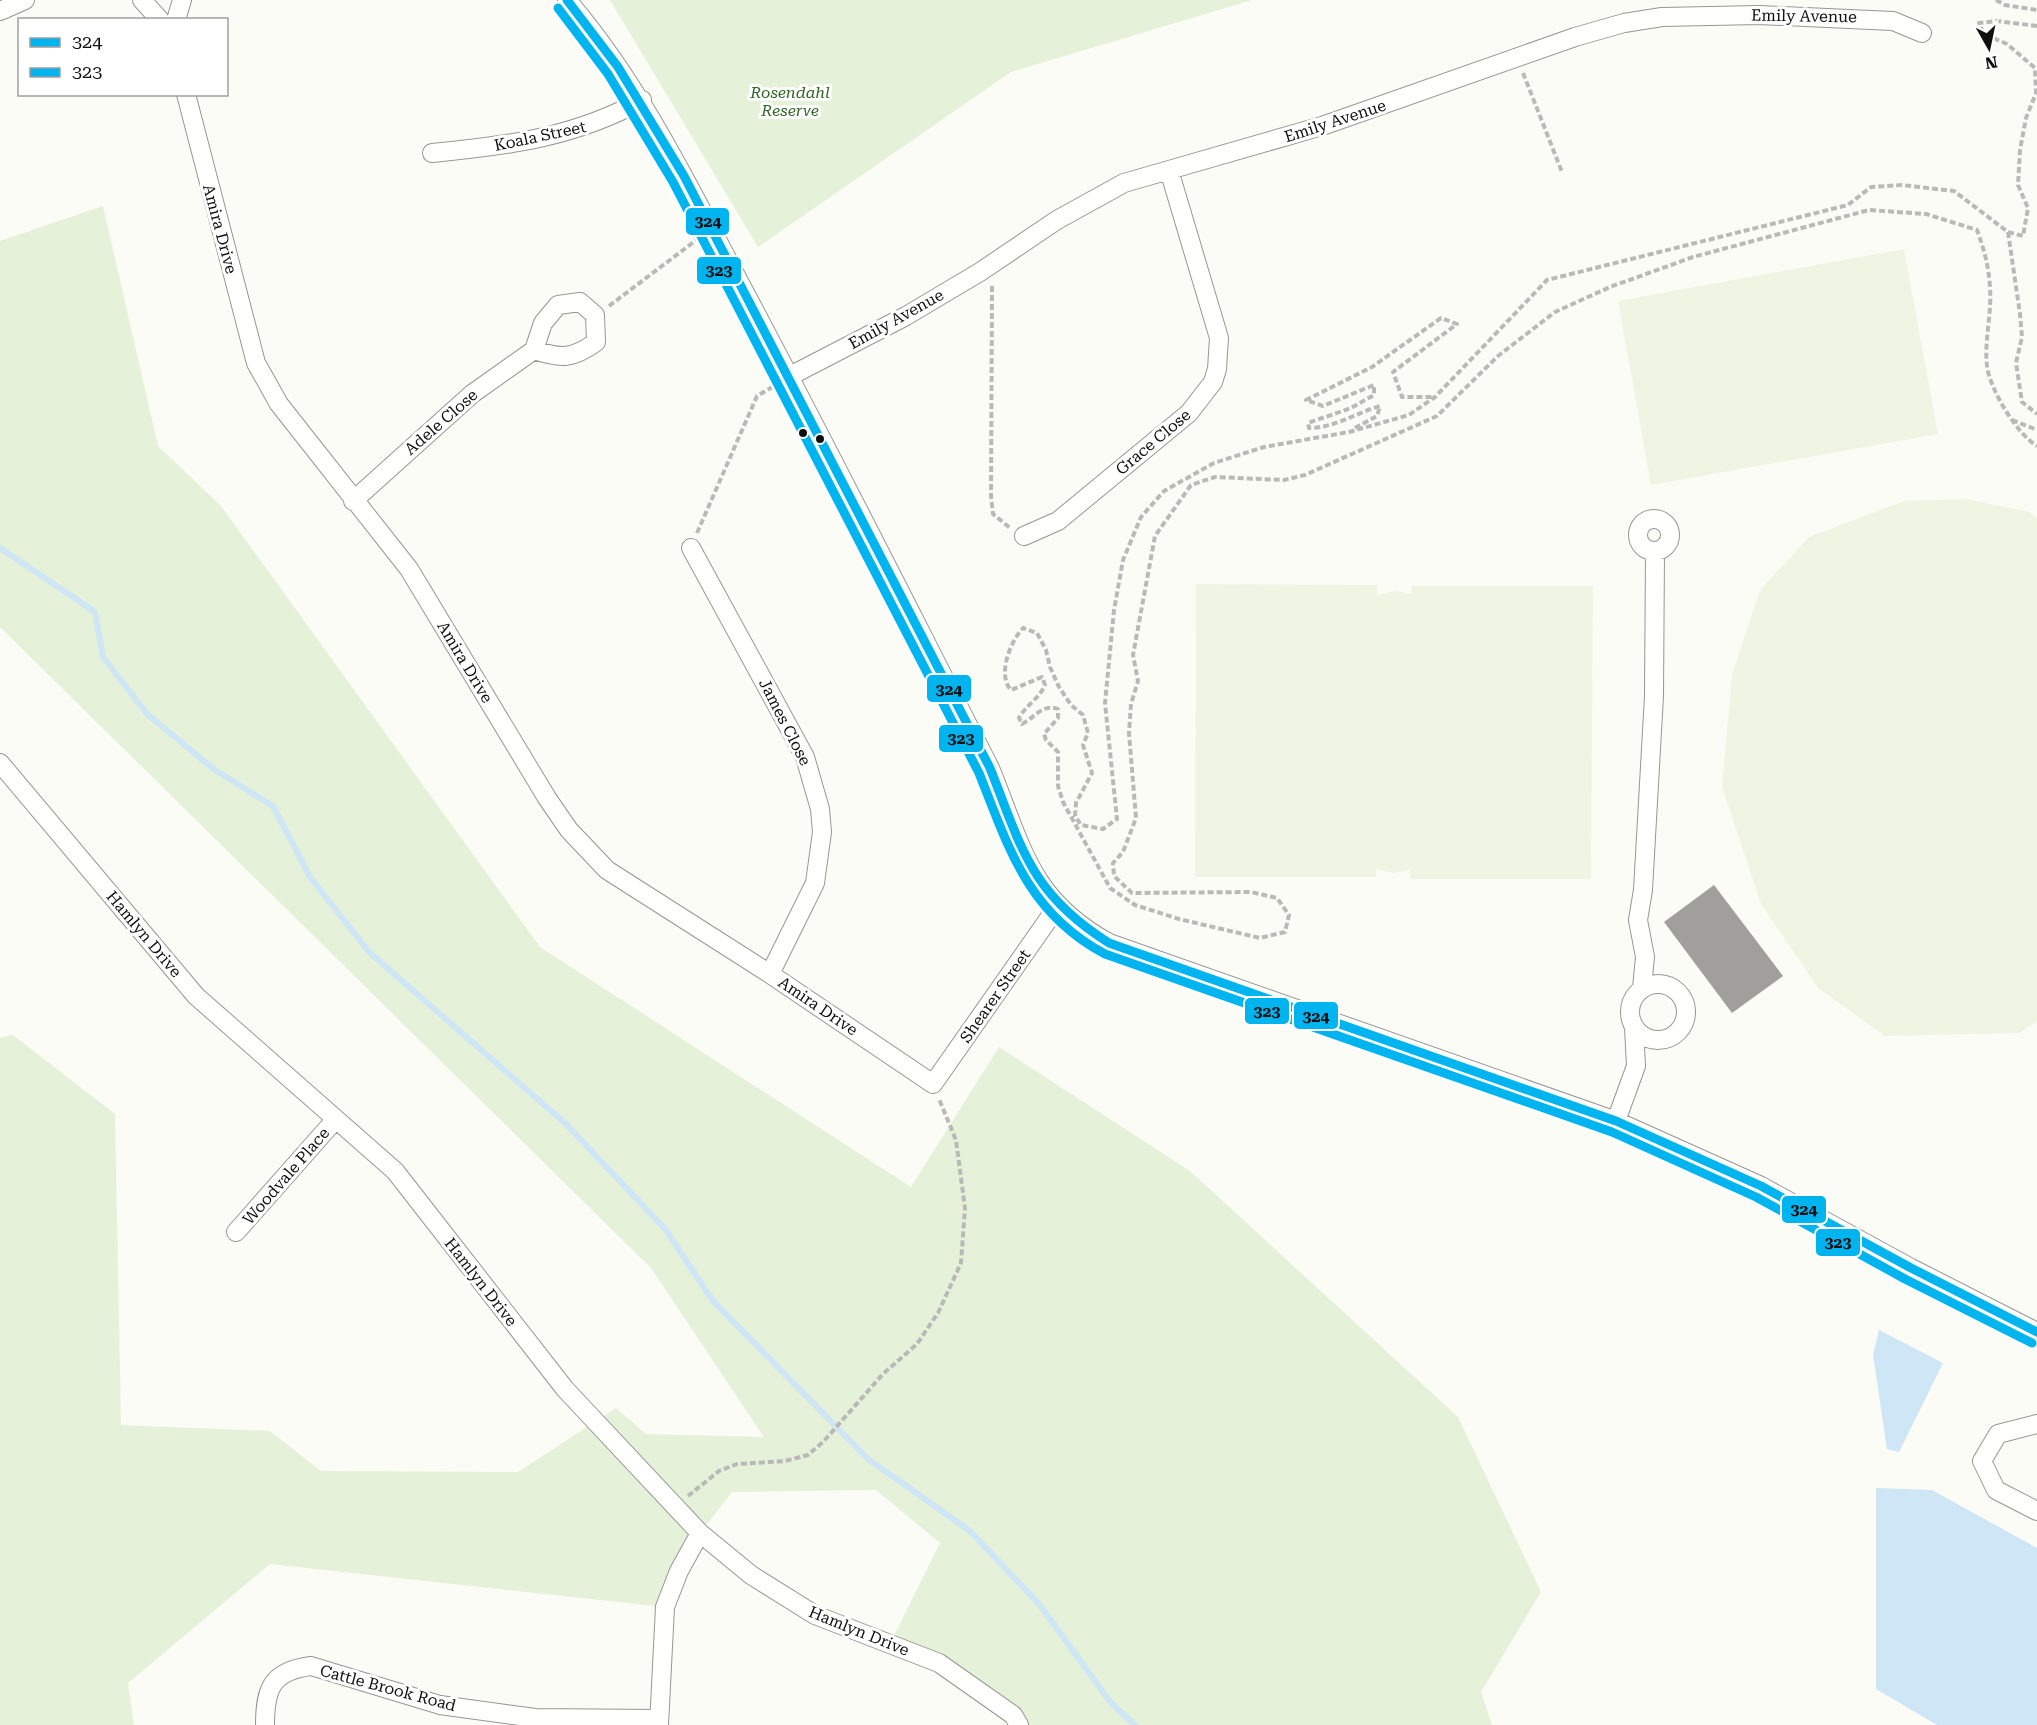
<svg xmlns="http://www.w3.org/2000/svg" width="2037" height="1725" viewBox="0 0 2037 1725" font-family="'Roboto Serif',serif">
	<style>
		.green { fill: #e5f1d8 }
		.pitch { fill: #eff5e2 }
		.water { fill: #cee6f5 }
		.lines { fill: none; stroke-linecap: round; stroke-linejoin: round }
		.stream { stroke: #cee6f5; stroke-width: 6 }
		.building { fill: #a09f9c }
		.minor-casing { stroke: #969694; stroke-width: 20 }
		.path { stroke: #b9b9b8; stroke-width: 4; stroke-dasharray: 6 3; stroke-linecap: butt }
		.minor { stroke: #fffffe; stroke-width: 18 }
		.bus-1-casing { stroke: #fff; stroke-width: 14 }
		.bus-2-casing { stroke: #fff; stroke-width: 14 }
		.bus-1 { stroke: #00b5ef; stroke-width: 9 }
		.bus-2 { stroke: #00b5ef; stroke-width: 9 }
		.bus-dot { fill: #101010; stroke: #fff; stroke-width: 2 }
		.labels { text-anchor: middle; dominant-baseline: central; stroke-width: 6; stroke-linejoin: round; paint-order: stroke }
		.street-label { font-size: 16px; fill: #101010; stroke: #fff }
		.park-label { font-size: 16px; font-style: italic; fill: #2f6623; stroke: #fff }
		.line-badge { stroke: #fff; stroke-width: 2 }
		.pale-badge-label { font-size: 16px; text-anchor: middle; font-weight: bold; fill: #111 }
	</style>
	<rect width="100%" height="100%" fill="#fcfcf7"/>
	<!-- green -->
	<path class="green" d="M 610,0 L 1252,0 L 1011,72 L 758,247 Z
		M 103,206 L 158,446 L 221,506 L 540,947 L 911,1187 L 999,1047 L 1190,1171 L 1458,1417 L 1541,1592 L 1481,1692 L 1492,1725 L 1019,1725 L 1013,1715 L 890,1644 L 940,1543 L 876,1490 L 732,1492 L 700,1533 L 665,1607 L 270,1564 L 128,1683 L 134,1725 L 0,1725 L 0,1038 L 13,1035 L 115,1114 L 121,1425 L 270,1431 L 321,1471 L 518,1472 L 616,1408 L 646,1434 L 764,1437 L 651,1268 L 0,627 L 0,241 Z"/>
	<!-- pitch -->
	<path class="pitch" d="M 1904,249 L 1938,434 L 1651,485 L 1618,301 Z
		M 1966,499 L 2030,512 L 2037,518 L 2037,1022 L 2019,1033 L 1885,1036 L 1818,988 L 1761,904 L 1722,787 L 1732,675 L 1760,590 L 1809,537 L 1904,501 Z
		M 1196,584 L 1377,585 L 1377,595 L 1396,591 L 1411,594 L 1412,586 L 1593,586 L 1591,879 L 1410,879 L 1410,870 L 1394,873 L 1376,869 L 1376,877 L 1195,877 Z"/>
	<!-- water -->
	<path class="water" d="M 1879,1330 L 1943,1363 L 1899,1452 L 1887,1449 L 1873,1355 Z
		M 1876,1488 L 1932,1490 L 2037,1548 L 2037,1725 L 1937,1725 L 1876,1689 Z"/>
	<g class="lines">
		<!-- stream -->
		<path class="stream" d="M 0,548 L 95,612 L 103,657 L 147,714 L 215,770 L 273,806 L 310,877 L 369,952 L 566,1124 L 666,1230 L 713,1301 L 868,1459 L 970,1531 L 1039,1604 L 1111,1703 L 1135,1725"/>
	</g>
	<!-- building -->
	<path class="building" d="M 1714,885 L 1783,976 L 1732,1013 L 1664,922 Z"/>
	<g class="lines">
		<defs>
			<path id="minor" d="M 142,0 L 160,20
				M 567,0 C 641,86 690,189 743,289 C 828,448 908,608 990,768 C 1022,846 1029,899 1109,943 L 1616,1121 L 1761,1186 L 1911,1268 L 2037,1332
				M 0,11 L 25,0
				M 176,20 L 182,0
				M 186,94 L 256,363 L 279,404 L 409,569 L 547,798 L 569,830 L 607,870 L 770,974 L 933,1084 L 1057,907
				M 432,153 C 507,146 576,137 642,100
				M 790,376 L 906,316 L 980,272 L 1057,220 L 1124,183 L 1322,126 L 1575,37 L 1624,23 L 1662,17 L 1759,15 L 1893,21 L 1922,33
				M 353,501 L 472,394 L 534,350 L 543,323 L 558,305 L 580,302 L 595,315 L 596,342 C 573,359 561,359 534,350
				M1638 535a16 16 0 1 1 32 0a16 16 0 1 1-32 0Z
				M 1024,536 L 1058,521 L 1189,413 L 1213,382 L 1217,369 L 1219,338 L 1169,170
				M 691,548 L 805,757 L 820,809 L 822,832 L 815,883 L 770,974
				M 0,763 L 196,996 L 395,1171 L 565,1389 L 700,1533 L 751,1575 L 815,1615 L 939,1663 L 1013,1715 L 1019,1725
				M1630 1012a28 28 0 1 1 56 0a28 28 0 1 1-56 0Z
				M 1642,988 L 1645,957 L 1638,920 L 1643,890 L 1654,696 L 1655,552
				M 1616,1121 L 1636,1066 L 1634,1028
				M 236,1232 L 335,1120
				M 2037,1424 L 1998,1434 L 1982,1461 L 1996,1490 L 2037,1511
				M 265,1725 C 265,1688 272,1671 311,1666 L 440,1705 L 535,1718 L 659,1719
				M 659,1725 L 665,1607 L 679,1571 L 700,1533"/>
		</defs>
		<!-- minor casing -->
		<use href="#minor" class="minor-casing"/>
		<!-- path -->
		<path class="path" d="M 1996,0 L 2005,5 L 2037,10
			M 2037,26 L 1997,21 L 1979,23 L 1984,34 L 2007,44 L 2035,68 L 2036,93 L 2026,118 L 2020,150 L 2018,185 L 2028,208 L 2023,236 L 2008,232 L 1954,191 L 1902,185 L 1871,187 L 1848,205 L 1547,280 L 1435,397 L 1409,415 L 1349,432 L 1264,447 L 1214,463 L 1164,491 L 1141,517 L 1123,560 L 1114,610 L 1105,703 L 1117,819 L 1103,829 L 1081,825 L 1075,816 L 1076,803 L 1092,773 L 1083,745 L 1088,733 L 1083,715 L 1071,705 L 1059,687 L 1050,667 L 1046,650 L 1037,633 L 1023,628 C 1010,642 997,675 1011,690 L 1042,677 L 1045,685 C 1039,699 1026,705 1019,718 L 1022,724 C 1034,718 1043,703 1058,709 L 1058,718 L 1044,734 L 1046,740 L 1058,752 L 1058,786 L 1063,802 L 1110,888 L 1135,905 L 1179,919 L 1260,938 L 1285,932 L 1289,915 L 1277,898 L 1251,892 L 1132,893 L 1114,876 L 1113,863 L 1123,852 L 1136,818 L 1129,733 L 1131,704 L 1138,681 L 1133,655 L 1155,536 L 1191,485 L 1215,477 L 1284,480 L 1305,475 L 1437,416 L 1498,356 L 1555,312 L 1610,287 L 1693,257 L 1869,210 L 1926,214 L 1977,230 C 1984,249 1989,267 1990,288 C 1992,314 1984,340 1987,366 C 1990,390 2017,434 2037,446
			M 1523,73 L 1562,172
			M 2008,232 L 2020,314 L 2022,337 L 2016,363 L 2022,402 L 2037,414
			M 992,286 L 991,496 L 993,514 L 1010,528
			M 609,306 L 699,238
			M 2012,420 L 2037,430
			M 1355,428 L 1377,416 L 1380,406 C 1356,413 1334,428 1309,428 L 1308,423 L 1351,408 L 1374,395 L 1374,385 L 1323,406 L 1306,400 L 1372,367 L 1441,318 L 1457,324 L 1393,372 L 1402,397 L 1435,397
			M 697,533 L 757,396 L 774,386
			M 688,1496 L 719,1471 L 737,1464 L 785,1461 L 808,1455 L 824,1441 L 883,1374 L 917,1344 L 938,1313 L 961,1263 L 965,1208 L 956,1140 L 939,1099"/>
		<!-- minor -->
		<use href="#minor" class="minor"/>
		<defs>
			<path id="bus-1" d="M 567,0 L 618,67 L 684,176 L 990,768 C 1022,849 1031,894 1109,943 L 1616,1121 L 1761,1186 L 1911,1268 L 2037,1332"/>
			<path id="bus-2" d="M 558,8 L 608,74 L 673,182 L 979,773 C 1009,849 1028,913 1105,954 L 1612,1132 L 1756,1197 L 1905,1279 L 2032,1343"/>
		</defs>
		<!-- bus-1 casing -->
		<use href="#bus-1" class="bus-1-casing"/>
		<!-- bus-2 casing -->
		<use href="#bus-2" class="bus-2-casing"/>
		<!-- bus-1 -->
		<use href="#bus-1" class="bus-1"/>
		<!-- bus-2 -->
		<use href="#bus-2" class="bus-2"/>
	</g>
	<!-- markers -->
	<g class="bus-dot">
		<circle cx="803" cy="433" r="5"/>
		<circle cx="820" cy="439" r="5"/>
	</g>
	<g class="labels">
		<!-- street labels -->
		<g class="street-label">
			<text transform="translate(1804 16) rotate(1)">Emily Avenue</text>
			<text transform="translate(1335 121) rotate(-18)">Emily Avenue</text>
			<text transform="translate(540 136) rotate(-12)">Koala Street</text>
			<text transform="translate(220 229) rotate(75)">Amira Drive</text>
			<text transform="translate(896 319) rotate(-29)">Emily Avenue</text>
			<text transform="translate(441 422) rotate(-41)">Adele Close</text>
			<text transform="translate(1153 442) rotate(-40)">Grace Close</text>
			<text transform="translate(465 662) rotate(59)">Amira Drive</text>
			<text transform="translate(785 722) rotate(63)">James Close</text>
			<text transform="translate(144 934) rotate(50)">Hamlyn Drive</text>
			<text transform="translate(995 996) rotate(-55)">Shearer Street</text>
			<text transform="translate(818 1006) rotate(34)">Amira Drive</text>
			<text transform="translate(286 1176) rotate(-49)">Woodvale Place</text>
			<text transform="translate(481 1282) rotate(52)">Hamlyn Drive</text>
			<text transform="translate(859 1631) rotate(22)">Hamlyn Drive</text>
			<text transform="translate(388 1688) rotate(15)">Cattle Brook Road</text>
		</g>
		<!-- park labels -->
		<g class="park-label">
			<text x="790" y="92">Rosendahl<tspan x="790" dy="18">Reserve</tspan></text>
		</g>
	</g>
	<g class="line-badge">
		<rect x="685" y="207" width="45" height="29" rx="6" fill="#00b5ef"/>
		<rect x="696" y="256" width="46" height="29" rx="6" fill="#00b5ef"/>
		<rect x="926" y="674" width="46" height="29" rx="6" fill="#00b5ef"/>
		<rect x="938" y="724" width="46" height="29" rx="6" fill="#00b5ef"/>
		<rect x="1244" y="997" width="46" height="28" rx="6" fill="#00b5ef"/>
		<rect x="1293" y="1001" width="46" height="29" rx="6" fill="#00b5ef"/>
		<rect x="1781" y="1195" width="46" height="29" rx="6" fill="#00b5ef"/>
		<rect x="1815" y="1228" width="46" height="29" rx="6" fill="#00b5ef"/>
	</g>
	<g class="pale-badge-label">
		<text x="708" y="227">324</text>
		<text x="719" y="276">323</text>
		<text x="949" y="695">324</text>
		<text x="961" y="744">323</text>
		<text x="1267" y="1017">323</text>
		<text x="1316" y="1022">324</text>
		<text x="1804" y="1215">324</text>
		<text x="1838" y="1248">323</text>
	</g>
	<!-- legend -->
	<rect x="18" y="18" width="210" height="78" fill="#ffffff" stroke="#9f9f9f" stroke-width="1.5"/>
	<rect x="30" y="38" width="30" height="9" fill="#00b5ef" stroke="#9f9f9f" stroke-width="1.5"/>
	<text x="72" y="48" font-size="18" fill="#101010">324</text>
	<rect x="30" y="68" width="30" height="9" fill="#00b5ef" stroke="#9f9f9f" stroke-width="1.5"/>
	<text x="72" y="78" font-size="18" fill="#101010">323</text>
	<!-- north arrow -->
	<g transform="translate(1989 48) rotate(171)" stroke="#ffffff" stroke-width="4.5" paint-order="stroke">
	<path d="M0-4.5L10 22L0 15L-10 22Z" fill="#101010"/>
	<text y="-9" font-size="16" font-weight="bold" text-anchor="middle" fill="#101010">N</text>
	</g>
</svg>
